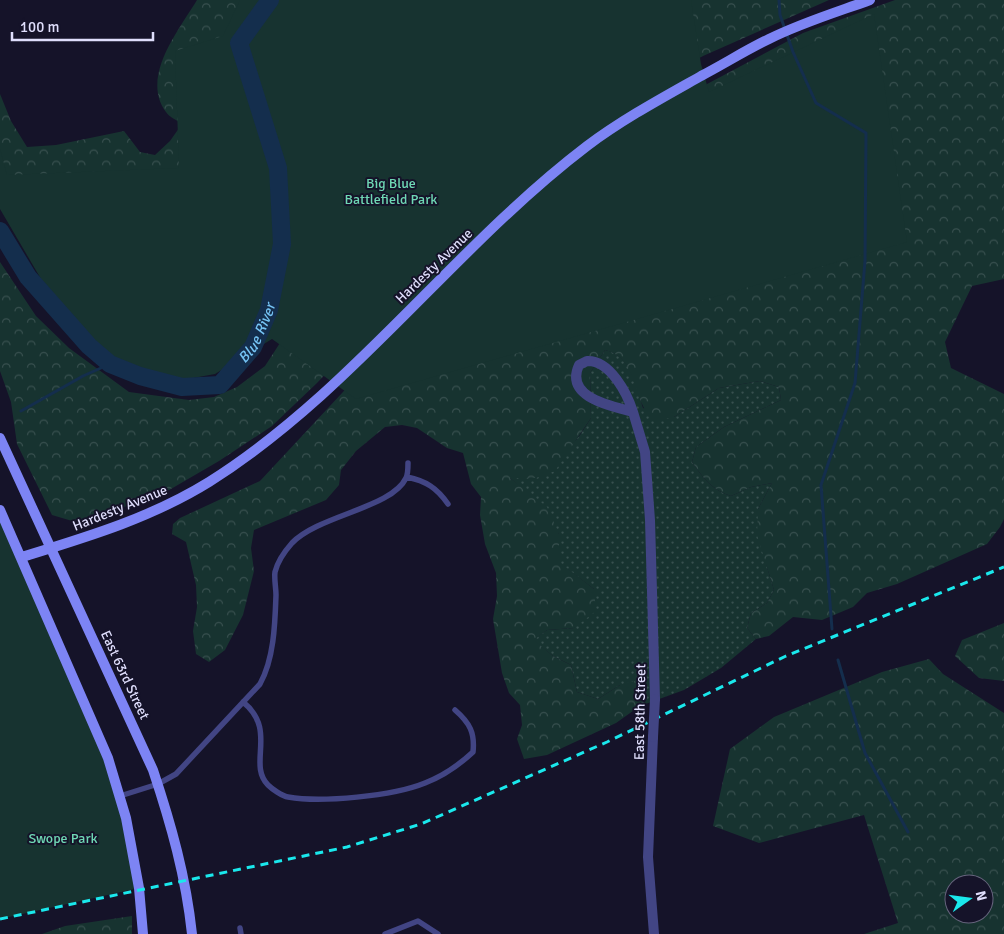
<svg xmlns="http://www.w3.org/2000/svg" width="1004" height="934" viewBox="0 0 1004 934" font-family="Signika,sans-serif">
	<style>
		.grass { fill: url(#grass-dots) }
		.forest { fill: url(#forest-crowns); fill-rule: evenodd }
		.park { fill: #173330 }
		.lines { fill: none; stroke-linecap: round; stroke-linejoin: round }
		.stream { stroke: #142e4d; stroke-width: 3 }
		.river { stroke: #142e4d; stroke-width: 18 }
		.service { stroke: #424584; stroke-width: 5.5 }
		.minor { stroke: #424584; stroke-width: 10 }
		.secondary { stroke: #7d84f4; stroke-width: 10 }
		.rail { stroke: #1ae8ec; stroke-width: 3; stroke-dasharray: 8 6; stroke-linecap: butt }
		.minor-bridge { stroke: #424584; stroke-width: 10 }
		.labels { text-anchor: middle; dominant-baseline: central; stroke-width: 4; stroke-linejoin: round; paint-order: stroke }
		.park-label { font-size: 14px; fill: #6fd8b5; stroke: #151329 }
		.street-label { font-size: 14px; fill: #dfdefc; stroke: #151329 }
		.water-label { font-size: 15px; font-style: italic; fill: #75c3f4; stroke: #151329 }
	</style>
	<defs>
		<pattern id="grass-dots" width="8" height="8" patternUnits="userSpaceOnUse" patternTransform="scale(1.25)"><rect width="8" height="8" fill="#173330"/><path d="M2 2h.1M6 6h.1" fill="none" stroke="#38504f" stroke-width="1.8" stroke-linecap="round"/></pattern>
		<pattern id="forest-crowns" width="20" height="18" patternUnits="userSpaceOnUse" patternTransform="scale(1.25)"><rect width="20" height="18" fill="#173330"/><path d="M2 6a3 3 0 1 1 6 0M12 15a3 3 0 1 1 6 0" fill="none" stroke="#38504f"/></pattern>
	</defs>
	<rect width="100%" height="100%" fill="#151329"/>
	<!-- grass -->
	<path class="grass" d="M 605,350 C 631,355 636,386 643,408 L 674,417 L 719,388 L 760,381 L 779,387 L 781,400 L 724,427 L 696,447 L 692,462 C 703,478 712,490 731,496 L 751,487 L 772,483 L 758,509 L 767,567 L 774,590 L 767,603 L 751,613 L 747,628 L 756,639 L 721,668 L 684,690 L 640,706 L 643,692 L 620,685 L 598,699 L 577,692 L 571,665 L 553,656 L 533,640 L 547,630 L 574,628 L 594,589 L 558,562 L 559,534 L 527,493 L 509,477 L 536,478 L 567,451 L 580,435 L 591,418 L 590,373 Z"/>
	<!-- forest -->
	<path class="forest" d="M 197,0 L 250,0 L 267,176 L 0,180 L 0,94 L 11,121 L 27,147 L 56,145 L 124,131 L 140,152 L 155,155 L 170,141 L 182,124 C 177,120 169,117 166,112 C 140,77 179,30 197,0 Z
		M 304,0 L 829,0 L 703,56 L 655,83 L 375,322 L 317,383 L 272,426 L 219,461 L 164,493 L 79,523 L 52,515 L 17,444 L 11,402 L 0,371 L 0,262 L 36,316 L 69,348 L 129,392 L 189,400 L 214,397 L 237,387 L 265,366 L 280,343 Z
		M 895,0 L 1004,0 L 1004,279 L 972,286 L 945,342 L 951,368 L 1004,394 L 1004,519 L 1000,527 L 987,544 L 897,584 L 867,593 L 853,607 L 822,620 L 793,617 L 769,636 L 756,639 L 747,628 L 751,613 L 767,603 L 774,590 L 757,535 L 758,509 L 772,483 L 751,487 L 731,496 C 712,490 703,478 692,462 L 696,447 L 724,427 L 781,400 L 779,387 L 760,381 L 719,388 L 674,417 L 656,421 C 652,416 645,412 643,406 C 633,385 632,356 605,350 L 590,373 L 591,418 L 555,471 L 536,478 L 510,478 L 547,507 L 559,534 L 559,562 L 594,589 L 596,611 L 574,628 L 547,630 L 534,640 L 553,656 L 571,665 L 577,692 L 598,699 L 620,685 L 635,681 L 643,692 L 640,706 L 616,723 L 547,755 L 524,759 L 517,739 L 522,725 L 520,705 L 509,693 L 502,673 L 493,619 L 497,596 L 496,573 L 485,544 L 480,515 L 481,497 L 471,484 L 463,453 L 447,448 L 417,428 L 402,425 L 385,427 L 356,451 L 341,470 L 339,485 L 326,500 L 254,530 L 251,548 L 254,571 L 243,615 L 225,650 L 209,662 L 196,654 L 193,631 L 197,607 L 196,585 L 186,542 L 172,534 L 173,524 L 180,518 L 260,481 L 370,363 L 645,117 L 803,33 Z
		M 1004,623 L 1004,681 L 979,678 L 955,656 L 962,640 Z
		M 929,659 L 943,674 L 1004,713 L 1004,934 L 864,934 L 898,923 L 864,815 L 759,843 L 713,826 L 730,749 L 774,717 L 882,672 ZM 954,884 L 984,884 L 984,914 L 954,914 Z
		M 132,916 L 132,934 L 42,934 L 65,926 Z"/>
	<!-- park -->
	<path class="park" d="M 240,0 L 691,0 L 701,64 L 709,92 L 874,14 L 907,242 L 356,399 L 272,339 L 215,374 L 155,385 L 121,372 L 41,279 L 0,209 L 0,149 L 7,175 L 179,168 L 175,51 L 223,36 Z
		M 0,514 L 108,758 L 139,888 L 0,919 Z"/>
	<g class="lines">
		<!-- stream -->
		<path class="stream" d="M 779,0 L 780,15 L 793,52 L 816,103 L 866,133 L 865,261 L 855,383 L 821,485 L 832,629
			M 21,411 L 83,376 L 110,364
			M 838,660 L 865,753 L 908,832"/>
		<!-- river -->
		<path class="river" id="s1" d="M 0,231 L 28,277 L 89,346 L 110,364 L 140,376 L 182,387 L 220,385 L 253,347 L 269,310 L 282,244 L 278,168 L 239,43 L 270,0"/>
		<!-- service -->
		<path class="service" d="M 407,477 C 426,481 437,488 448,504
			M 243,702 C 278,730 247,764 268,785 C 272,789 282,796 288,797 C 321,803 393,796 425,783 C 443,776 458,766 473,752 C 475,733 470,723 455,710
			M 120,796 L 158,784 L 176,774 L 260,684 C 274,659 275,624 276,595 C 276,588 274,579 275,572 C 278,560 284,552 292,543 C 319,515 392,508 406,478 C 408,474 408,467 408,463
			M 240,928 L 241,934
			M 385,934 L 418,921 L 438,934"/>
		<!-- minor -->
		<path class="minor" d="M 587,361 C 610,360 627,393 633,412 C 612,406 564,398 579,365 Z
			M 633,412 L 645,452 L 650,520 L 655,699
			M 653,737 L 648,857 L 654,934"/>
		<!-- secondary -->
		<path class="secondary" d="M 0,438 L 153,770 C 171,824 186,877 192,934
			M 0,510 L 108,758 L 126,818 L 139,888 L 143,934
			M 22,557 C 87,537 151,518 209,482 C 352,392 453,248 587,146 C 623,119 662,98 701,76 C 724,64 746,50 769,39 C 801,23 837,12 870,0"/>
		<!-- rail -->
		<path class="rail" d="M 0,919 L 347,847 L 421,824 L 607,742 L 786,656 L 1004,567"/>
		<!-- minor-bridge -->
		<path class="minor-bridge" d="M 653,737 L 655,699"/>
	</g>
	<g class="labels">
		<!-- park labels -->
		<g class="park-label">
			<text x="391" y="183">Big Blue<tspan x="391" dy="16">Battlefield Park</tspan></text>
			<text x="63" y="838">Swope Park</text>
		</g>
		<!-- street labels -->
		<g class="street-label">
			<text transform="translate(434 266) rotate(-44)">Hardesty Avenue</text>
			<text transform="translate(120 508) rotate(-22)">Hardesty Avenue</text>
			<text transform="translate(125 675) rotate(65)">East 63rd Street</text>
			<text transform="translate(640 712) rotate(-89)">East 58th Street</text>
		</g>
		<!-- water labels -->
		<g class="water-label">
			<text stroke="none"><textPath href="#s1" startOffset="352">Blue River</textPath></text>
		</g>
	</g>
	<!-- north arrow -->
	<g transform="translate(969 899) rotate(76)"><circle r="24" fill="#151329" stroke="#66647d"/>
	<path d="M0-4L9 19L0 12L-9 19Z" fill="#1ae8ec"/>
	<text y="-8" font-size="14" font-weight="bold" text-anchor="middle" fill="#dfdefc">N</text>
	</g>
	<!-- scale -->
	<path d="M12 32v8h141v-8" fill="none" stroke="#dfdefc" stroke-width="2.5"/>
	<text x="20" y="32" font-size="15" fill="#dfdefc" stroke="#151329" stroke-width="4" paint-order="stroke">100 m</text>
</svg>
